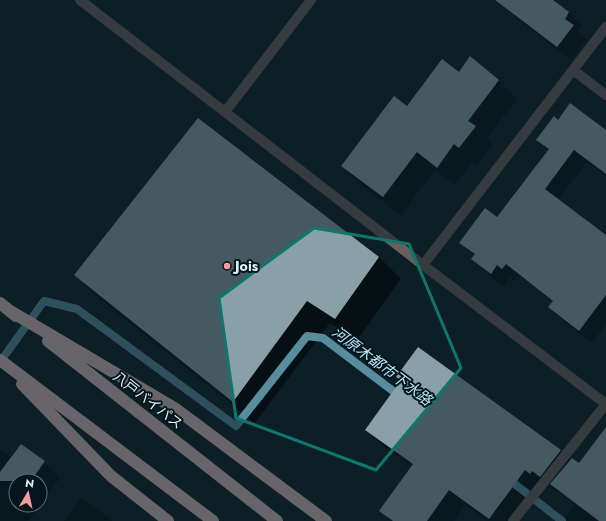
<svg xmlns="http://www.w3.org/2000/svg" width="606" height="521" viewBox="0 0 606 521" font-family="Jost,'Noto Sans JP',sans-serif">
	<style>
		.shadow { fill: #0007 }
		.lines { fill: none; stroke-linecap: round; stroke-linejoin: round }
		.stream { stroke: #588d9e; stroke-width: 8 }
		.building { fill: #8aa0a9 }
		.minor { stroke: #685e5e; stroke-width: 10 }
		.highway { stroke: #d4bbbb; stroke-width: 12 }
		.marked { fill: none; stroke: #0f766e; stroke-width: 3; stroke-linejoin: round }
		.poi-dot { fill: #f59b9d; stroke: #04161d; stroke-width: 1.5 }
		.labels { text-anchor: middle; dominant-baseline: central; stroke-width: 4; stroke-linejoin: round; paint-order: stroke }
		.poi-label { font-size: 14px; font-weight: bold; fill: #e5f1f6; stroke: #04161d; text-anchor: start }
		.street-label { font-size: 14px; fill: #e5f1f6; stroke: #04161d }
		.water-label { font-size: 15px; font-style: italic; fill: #b9e3f5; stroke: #04161d }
	</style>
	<rect width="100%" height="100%" fill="#0c1f26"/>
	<!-- shadow -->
	<path class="shadow" d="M 495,0 L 551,0 L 569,13 L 582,26 L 578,31 L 586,39 L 571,60 L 517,19 L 509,11 Z
		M 470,58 L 499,80 L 517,99 L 487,138 L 493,145 L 477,165 L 473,162 L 455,185 L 435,170 L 401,215 L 360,184 L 342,166 L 407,107 L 459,73 Z
		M 558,121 L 606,131 L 606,176 L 587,162 L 558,200 L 604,234 L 606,231 L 606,324 L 592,343 L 562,320 L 549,307 L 553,302 L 519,275 L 515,281 L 511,277 L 504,286 L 485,272 L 473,259 L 475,256 L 460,243 L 497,219 L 549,151 L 537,140 Z
		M 379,257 L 401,279 L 357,340 L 330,323 L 255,423 L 97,297 L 75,275 Z
		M 418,348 L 561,451 L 571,461 L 579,464 L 606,442 L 606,521 L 563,521 L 575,505 L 565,497 L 557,490 L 556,492 L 548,486 L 546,489 L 541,485 L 515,521 L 488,521 L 465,505 L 454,521 L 391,521 L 381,511 L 412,467 L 382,445 L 367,430 L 401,381 L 397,377 Z
		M 21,445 L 44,462 L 60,478 L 40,505 L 40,481 L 16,481 L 16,505 L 40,505 L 28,521 L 0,521 L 0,450 L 11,458 Z
		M 81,498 L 113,521 L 64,521 Z"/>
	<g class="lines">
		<!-- stream -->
		<path class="stream" d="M 0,362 L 44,301 L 77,309 L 236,426 L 307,336 L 323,338 L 401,397
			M 507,478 L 562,521"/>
	</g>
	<!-- building -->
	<path class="building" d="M 495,0 L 553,0 L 569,12 L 565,19 L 574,25 L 557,47 Z
		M 470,56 L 499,80 L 468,121 L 476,126 L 459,148 L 454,144 L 437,168 L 417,152 L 383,197 L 341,166 L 394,96 L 407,106 L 442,59 L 459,72 Z
		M 570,103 L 606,130 L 606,174 L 574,150 L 545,189 L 606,235 L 606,295 L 579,331 L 548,307 L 553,301 L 506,264 L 502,269 L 497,265 L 491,274 L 471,259 L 475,254 L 459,243 L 485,208 L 497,217 L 549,149 L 536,140 L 554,116 L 558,120 Z
		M 198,118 L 379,257 L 335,319 L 307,301 L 233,402 L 74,275 Z
		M 418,347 L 561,450 L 540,477 L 532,471 L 530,474 L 525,470 L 489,519 L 449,490 L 427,521 L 393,521 L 379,511 L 413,464 L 365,430 L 401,380 L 396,377 Z
		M 606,427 L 606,521 L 599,521 L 550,484 L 572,458 L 579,463 Z
		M 21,444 L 45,461 L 31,481 L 0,481 L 0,472 Z"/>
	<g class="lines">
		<!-- minor -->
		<path class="minor" d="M 80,0 L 423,265 L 606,404
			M 573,70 L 606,95
			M 225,112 L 311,0
			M 423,265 L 606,27
			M 513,521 L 606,404"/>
		<!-- highway -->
		<path class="highway" d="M 0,303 L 16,316
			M 10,311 L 176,409 L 326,521
			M 48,341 L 277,521
			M 0,360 L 213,521
			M 22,384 L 111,476 L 168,521"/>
	</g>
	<!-- marked area -->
	<path d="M0 0H606V521H0ZM 314,228 L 409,244 L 461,368 L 376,470 L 236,418 L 219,298 Z" fill="#0c1f26" fill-opacity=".55" fill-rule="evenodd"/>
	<path class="marked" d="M 314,228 L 409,244 L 461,368 L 376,470 L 236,418 L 219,298 Z"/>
	<!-- markers -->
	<circle class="poi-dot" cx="227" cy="266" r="4"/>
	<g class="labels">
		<!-- poi labels -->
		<g class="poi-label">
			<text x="235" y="266">Jois</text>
		</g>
		<!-- street labels -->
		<g class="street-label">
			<text transform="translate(148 400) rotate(38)">八戸バイパス</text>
		</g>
		<!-- water labels -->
		<g class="water-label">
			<text transform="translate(382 366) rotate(37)">河原木都市下水路</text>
		</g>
	</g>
	<!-- north arrow -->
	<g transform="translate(28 493) rotate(9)"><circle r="19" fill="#04161d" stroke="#5e6e74"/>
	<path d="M0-3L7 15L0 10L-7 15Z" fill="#f59b9d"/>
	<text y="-6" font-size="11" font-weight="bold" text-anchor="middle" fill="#e5f1f6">N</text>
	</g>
</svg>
